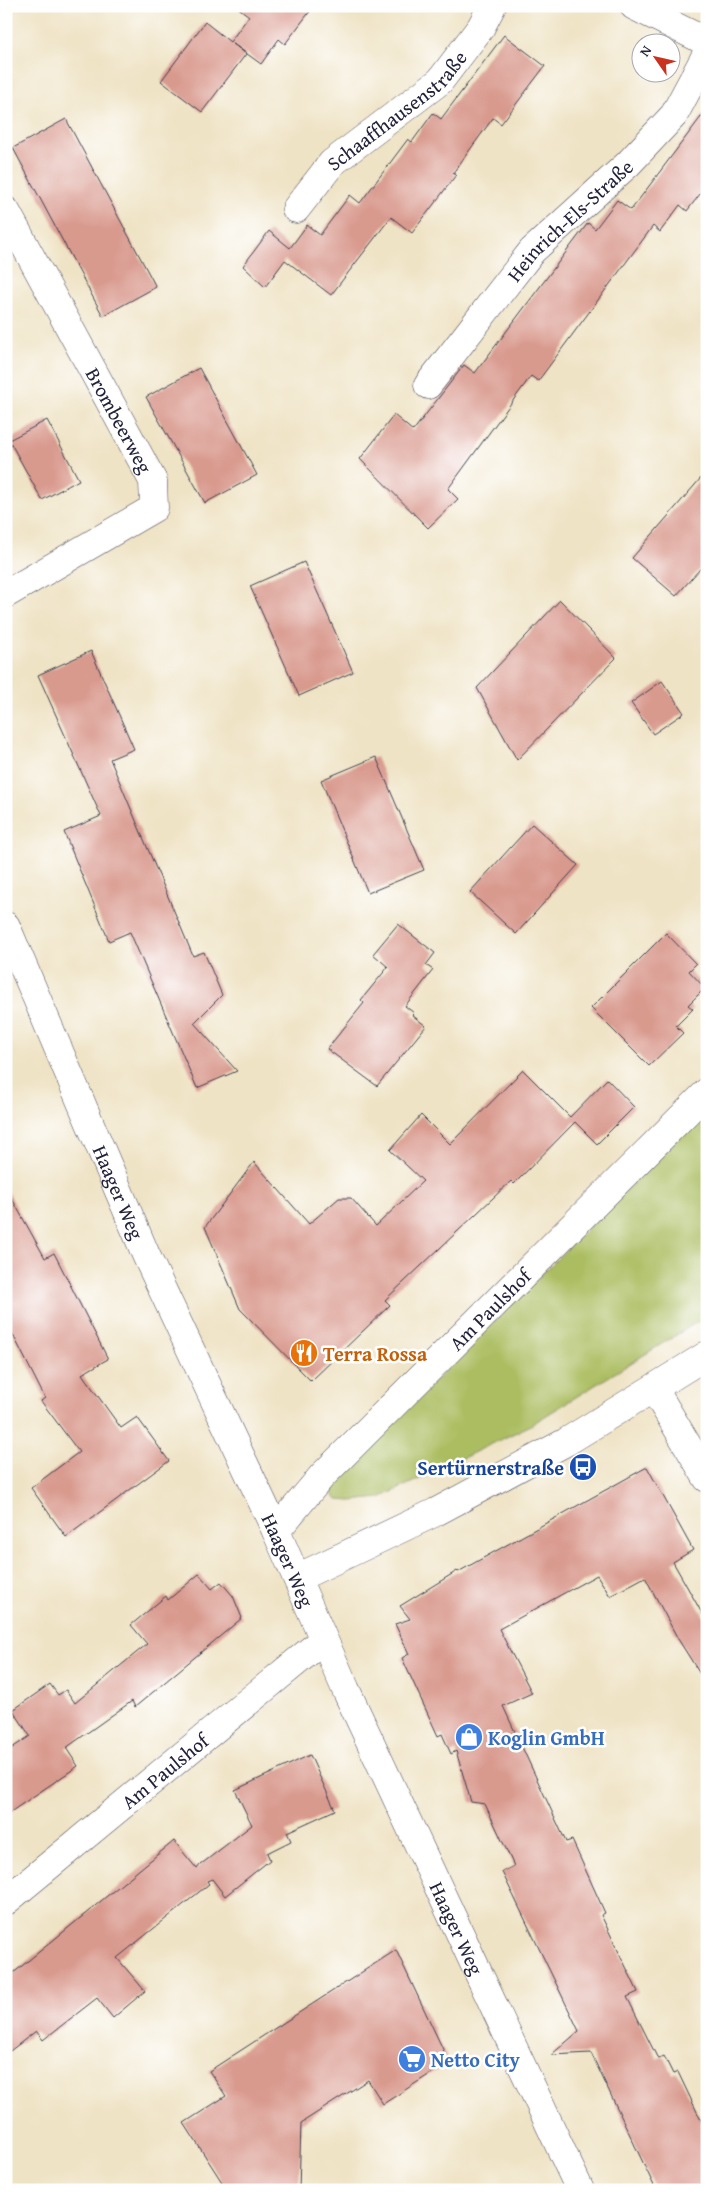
<svg xmlns="http://www.w3.org/2000/svg" width="713" height="2196" viewBox="0 0 713 2196" font-family="'Gentium Book Plus',serif">
	<style>
		.green { fill: #abbd61; stroke: #66704e }
		.building { fill: #d99a8e }
		.lines { fill: none; stroke-linecap: round; stroke-linejoin: round }
		.minor-casing { stroke: #413f50; stroke-width: 29 }
		.tertiary-casing { stroke: #413f50; stroke-width: 29 }
		.minor { stroke: #fff; stroke-width: 28 }
		.tertiary { stroke: #fff; stroke-width: 28 }
		.labels { text-anchor: middle; dominant-baseline: central; stroke-width: 5; stroke-linejoin: round; paint-order: stroke }
		.street-label { font-size: 20px; fill: #22223b; stroke: #fff }
		.food-label { font-size: 20px; font-weight: bold; fill: #c56008; stroke: #fff; text-anchor: start }
		.transit-label { font-size: 20px; font-weight: bold; fill: #164399; stroke: #fff; text-anchor: end }
		.shop-label { font-size: 20px; font-weight: bold; fill: #366cbe; stroke: #fff; text-anchor: start }
	</style>
	<rect width="100%" height="100%" fill="#fff"/>
	<filter id="ink" filterUnits="userSpaceOnUse"><feTurbulence type="fractalNoise" baseFrequency=".02" numOctaves="2"/><feDisplacementMap in="SourceGraphic" scale="10" xChannelSelector="R" yChannelSelector="G"/><feConvolveMatrix kernelMatrix="1 2 1 2 8 2 1 2 1" color-interpolation-filters="sRGB"/></filter>
	<filter id="wash" filterUnits="userSpaceOnUse"><feTurbulence type="fractalNoise" baseFrequency=".0096" numOctaves="4" result="noise"/><feDisplacementMap in="SourceGraphic" scale="20" xChannelSelector="R" yChannelSelector="G"/><feGaussianBlur stdDeviation="1.12" result="paint"/><feColorMatrix in="noise" values="0 0 0 0 0 0 0 0 0 0 0 0 0 0 0 0 0 1.4 0 .05"/><feComposite in="paint" operator="in"/></filter>
	<g filter="url(#wash)">
		<rect width="100%" height="100%" fill="#efe3c5"/>
		<!-- green -->
		<path class="green" d="M 707,1109 L 707,1316 L 529,1426 L 380,1498 L 351,1501 L 337,1500 L 330,1491 L 335,1481 Z"/>
		<g id="blocks">
			<!-- building -->
			<path class="building" d="M 236,6 L 314,6 L 285,44 L 279,39 L 261,64 L 232,43 L 246,54 L 202,112 L 161,81 L 205,22 L 230,42 L 249,16 Z
				M 504,35 L 545,66 L 501,124 L 493,118 L 453,173 L 456,175 L 412,233 L 391,217 L 331,295 L 285,260 L 265,287 L 243,266 L 269,231 L 290,248 L 307,225 L 320,235 L 350,195 L 360,203 L 408,139 L 412,142 L 433,113 L 441,119 Z
				M 707,109 L 707,185 L 687,211 L 680,205 L 660,232 L 653,226 L 538,381 L 531,376 L 448,489 L 458,499 L 428,528 L 360,459 L 394,415 L 413,431 L 464,365 L 475,373 L 588,223 L 595,229 L 617,200 L 631,210 Z
				M 66,119 L 156,287 L 103,316 L 13,148 Z
				M 199,368 L 257,475 L 205,503 L 146,397 Z
				M 47,420 L 79,480 L 42,500 L 9,440 Z
				M 707,471 L 707,561 L 676,596 L 632,558 Z
				M 304,562 L 353,672 L 299,696 L 250,586 Z
				M 560,600 L 616,658 L 517,760 L 477,688 Z
				M 91,651 L 134,749 L 110,759 L 193,956 L 204,952 L 222,995 L 194,1023 L 237,1071 L 197,1088 L 130,932 L 109,941 L 64,832 L 101,816 L 38,675 Z
				M 662,681 L 684,713 L 653,734 L 631,703 Z
				M 376,757 L 424,870 L 368,893 L 321,780 Z
				M 532,824 L 578,865 L 516,934 L 470,892 Z
				M 398,924 L 435,953 L 426,965 L 433,970 L 405,1006 L 414,1013 L 412,1015 L 426,1026 L 377,1086 L 327,1049 L 364,1003 L 361,1000 L 388,967 L 373,954 Z
				M 666,933 L 696,964 L 689,971 L 705,988 L 688,1005 L 693,1009 L 676,1026 L 683,1033 L 649,1066 L 591,1008 Z
				M 523,1070 L 570,1117 L 607,1079 L 634,1107 L 597,1144 L 575,1122 L 514,1184 L 511,1181 L 385,1300 L 390,1305 L 311,1381 L 240,1309 L 205,1227 L 254,1162 L 309,1224 L 339,1198 L 351,1198 L 376,1226 L 423,1181 L 390,1150 L 421,1115 L 450,1144 Z
				M 6,1188 L 45,1258 L 54,1253 L 108,1359 L 82,1374 L 121,1428 L 137,1417 L 169,1461 L 66,1537 L 31,1488 L 79,1452 L 41,1401 L 45,1398 L 6,1321 Z
				M 647,1467 L 693,1550 L 673,1562 L 707,1622 L 707,1685 L 678,1639 L 645,1577 L 610,1596 L 597,1575 L 499,1629 L 532,1693 L 503,1706 L 566,1842 L 572,1840 L 605,1913 L 601,1915 L 638,1992 L 627,1997 L 658,2059 L 664,2056 L 673,2074 L 678,2072 L 707,2133 L 707,2181 L 689,2190 L 656,2190 L 591,2053 L 551,2055 L 579,2031 L 502,1872 L 514,1866 L 485,1804 L 471,1802 L 456,1751 L 451,1754 L 442,1734 L 438,1736 L 402,1658 L 409,1654 L 395,1624 L 410,1619 L 400,1606 L 457,1571 L 458,1572 Z
				M 199,1574 L 212,1589 L 221,1582 L 233,1596 L 242,1618 L 135,1707 L 132,1701 L 66,1748 L 78,1766 L 6,1815 L 6,1752 L 30,1736 L 13,1710 L 50,1684 L 58,1695 L 66,1690 L 75,1703 L 147,1644 L 131,1625 L 166,1596 L 168,1600 Z
				M 310,1755 L 335,1810 L 287,1832 L 291,1841 L 267,1853 L 270,1860 L 225,1896 L 212,1879 L 207,1881 L 209,1884 L 117,1958 L 145,1991 L 113,2018 L 97,1998 L 43,2040 L 36,2031 L 6,2054 L 6,1979 L 174,1841 L 197,1869 L 200,1865 L 252,1825 L 235,1790 Z
				M 396,1950 L 449,2062 L 383,2104 L 368,2080 L 301,2123 L 299,2190 L 227,2190 L 184,2123 L 226,2096 L 209,2071 Z"/>
		</g>
	</g>
	<g filter="url(#ink)">
		<use href="#blocks" fill-opacity="0" stroke="#413f50" stroke-width="1"/>
		<g class="lines">
			<defs>
				<g id="minor">
					<path d="M 634,6 L 707,42"/>
					<path id="s1" d="M 296,209 L 332,163 L 440,81 L 481,27 L 492,6"/>
					<path id="s2" d="M 6,211 L 153,481 L 154,508 L 6,594"/>
					<path id="s3" d="M 428,385 L 532,251 L 628,164 L 674,115 L 707,53"/>
					<path d="M 654,1389 L 707,1478"/>
					<path id="s4" d="M 276,1531 L 322,1476 L 707,1092"/>
					<path d="M 297,1578 L 436,1512 L 566,1442 L 707,1355"/>
					<path id="s5" d="M 6,1901 L 323,1640"/>
				</g>
				<g id="tertiary">
					<path id="s6" d="M 6,926 L 146,1255 L 276,1531 L 346,1690 L 580,2190"/>
				</g>
			</defs>
			<!-- minor casing -->
			<use href="#minor" class="minor-casing"/>
			<!-- tertiary casing -->
			<use href="#tertiary" class="tertiary-casing"/>
			<!-- minor -->
			<use href="#minor" class="minor"/>
			<!-- tertiary -->
			<use href="#tertiary" class="tertiary"/>
		</g>
	</g>
	<!-- icons -->
	<defs>
		<symbol id="restaurant-disc" viewBox="-11 -11 22 22"><circle r="9.5" fill="#e8710a" stroke="#fff"/><path d="M-5-6h1v4h1v-4h1v4h1v-4h1v5L-1.5 .5V6h-2V.5L-5-1ZM5-6V6H3V1.5H1.5Q1.5-4 5-6Z" fill="#fff"/></symbol>
		<symbol id="bus-disc" viewBox="-11 -11 22 22"><circle r="9.5" fill="#1a4fb4" stroke="#fff"/><path d="M-5-6H5V4H4V6H2V4H-2V6H-4V4H-5ZM-3.5-4V0h7V-4ZM-3.5 1.2v1.5H-2V1.2ZM2 1.2v1.5H3.5V1.2Z" fill="#fff"/></symbol>
		<symbol id="shop-disc" viewBox="-11 -11 22 22"><circle r="9.5" fill="#3f7fe0" stroke="#fff"/><path d="M-5-2.5h2.3a2.7 3.5 0 0 1 5.4 0H5L5.5 6h-11ZM-1.5-2.5h3a1.5 2.3 0 0 0-3 0Z" fill="#fff"/></symbol>
		<symbol id="supermarket-disc" viewBox="-11 -11 22 22"><circle r="9.5" fill="#3f7fe0" stroke="#fff"/><path d="M-6-5.5h2.5l.6 2H6L4.5 2H-2.5L-4.4-4H-6ZM-1.5 3.2a1.3 1.3 0 1 0 .1 0ZM3 3.2a1.3 1.3 0 1 0 .1 0Z" fill="#fff"/></symbol>
	</defs>
	<g fill-rule="evenodd">
		<use href="#restaurant-disc" x="288" y="1337" width="32" height="32"/>
		<use href="#bus-disc" x="567" y="1451" width="32" height="32"/>
		<use href="#shop-disc" x="453" y="1721" width="32" height="32"/>
		<use href="#supermarket-disc" x="396" y="2043" width="32" height="32"/>
	</g>
	<g class="labels">
		<!-- street labels -->
		<g class="street-label">
			<text stroke="none"><textPath href="#s1" startOffset="142">Schaaffhausenstraße</textPath></text>
			<text stroke="none"><textPath href="#s3" startOffset="218">Heinrich-Els-Straße</textPath></text>
			<text stroke="none"><textPath href="#s2" startOffset="238">Brombeerweg</textPath></text>
			<text stroke="none"><textPath href="#s6" startOffset="289">Haager Weg</textPath></text>
			<text stroke="none"><textPath href="#s4" startOffset="308">Am Paulshof</textPath></text>
			<text stroke="none"><textPath href="#s6" startOffset="694">Haager Weg</textPath></text>
			<text stroke="none"><textPath href="#s5" startOffset="205">Am Paulshof</textPath></text>
			<text stroke="none"><textPath href="#s6" startOffset="1099">Haager Weg</textPath></text>
		</g>
		<!-- food labels -->
		<g class="food-label">
			<text x="323" y="1353">Terra Rossa</text>
		</g>
		<!-- transit labels -->
		<g class="transit-label">
			<text x="564" y="1467">Sertürnerstraße</text>
		</g>
		<!-- shop labels -->
		<g class="shop-label">
			<text x="488" y="1737">Koglin GmbH</text>
			<text x="431" y="2059">Netto City</text>
		</g>
	</g>
	<!-- margin -->
	<rect width="713" height="2196" fill="none" stroke="#fff" stroke-width="25"/>
	<!-- north arrow -->
	<g transform="translate(656 58) rotate(304)"><circle r="24" fill="#ffffff" stroke="#a7a7b1"/>
	<path d="M0-4L9 19L0 12L-9 19Z" fill="#c8321e"/>
	<text y="-8" font-size="14" font-weight="bold" text-anchor="middle" fill="#22223b">N</text>
	</g>
</svg>
